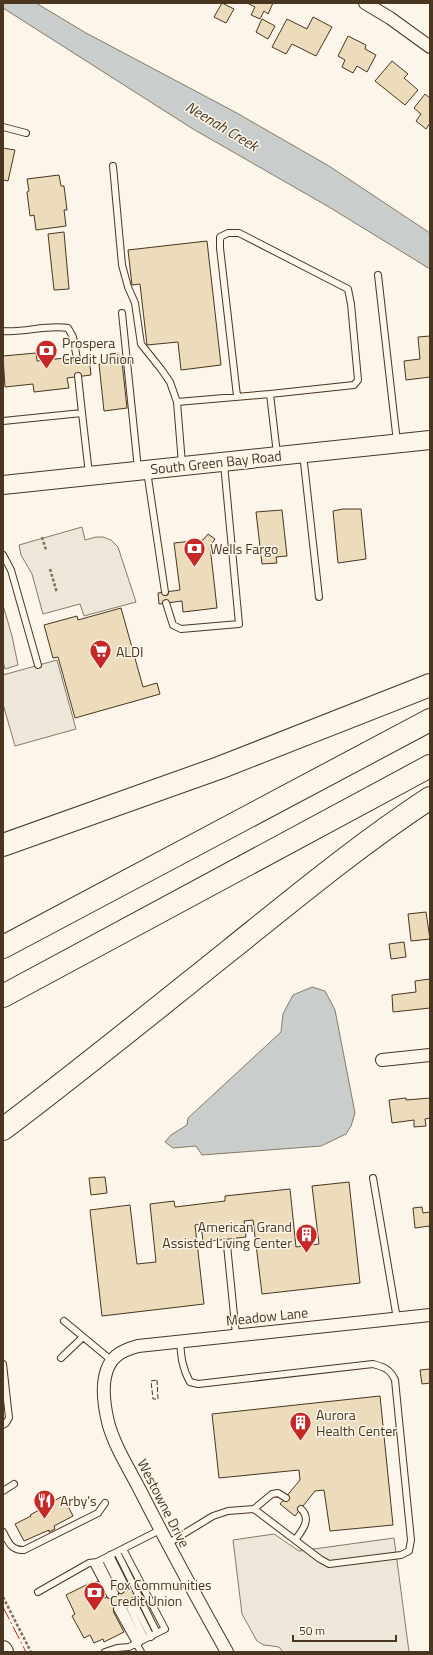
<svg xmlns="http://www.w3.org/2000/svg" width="433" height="1655" viewBox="0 0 433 1655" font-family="'Titillium Web',sans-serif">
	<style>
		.parking { fill: #ede7d9; stroke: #887966 }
		.water { fill: #c9cecd; stroke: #887966 }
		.building { fill: #ecdcbc; stroke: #4a3520 }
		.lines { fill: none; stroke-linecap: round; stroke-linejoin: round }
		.service-casing { stroke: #4a3520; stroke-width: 8 }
		.minor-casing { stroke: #4a3520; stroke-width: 14 }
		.secondary-casing { stroke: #4a3520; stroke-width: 20 }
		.motorway-casing { stroke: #4a3520; stroke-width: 24 }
		.path { stroke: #7f6f5c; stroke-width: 2.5; stroke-dasharray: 3 2; stroke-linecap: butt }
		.service { stroke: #fbf6e9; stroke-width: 6 }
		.minor { stroke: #fbf6e9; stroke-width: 12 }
		.secondary { stroke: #fbf6e9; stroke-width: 18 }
		.motorway { stroke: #fbf6e9; stroke-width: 22 }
		.fence { stroke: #4a3520; stroke-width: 1; stroke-dasharray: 5 2; stroke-linecap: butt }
		.power { stroke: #c62828; stroke-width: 1; stroke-dasharray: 14 3 2 3; stroke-linecap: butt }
		.labels { text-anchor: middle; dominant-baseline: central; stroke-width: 3; stroke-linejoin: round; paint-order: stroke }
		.poi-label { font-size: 14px; fill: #4a3520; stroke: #fbf6e9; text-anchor: start }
		.street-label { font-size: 14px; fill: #4a3520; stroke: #fbf6e9 }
		.water-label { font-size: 15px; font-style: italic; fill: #4a3520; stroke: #fbf6e9 }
	</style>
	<rect width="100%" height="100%" fill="#fbf6e9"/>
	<!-- parking -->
	<path class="parking" d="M 82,527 L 85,540 L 96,537 L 103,537 L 111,540 L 118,547 L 136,602 L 84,616 L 80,604 L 43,614 L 32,574 L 21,555 L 19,545 Z
		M 3,605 L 12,636 L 18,665 L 5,669 L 3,662 Z
		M 57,660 L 76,729 L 15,746 L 3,704 L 3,675 Z
		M 274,1534 L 299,1551 L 394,1538 L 409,1652 L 283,1652 L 279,1647 L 264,1645 L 257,1641 L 242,1614 L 233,1540 Z"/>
	<!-- water -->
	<path class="water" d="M 3,3 L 36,3 L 86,33 L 235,112 L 329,166 L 430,233 L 430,269 L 329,207 L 193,129 L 3,8 Z
		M 312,987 L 325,991 L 335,1010 L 355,1113 L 351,1126 L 346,1134 L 321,1146 L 202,1155 L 196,1146 L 173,1148 L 165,1142 L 171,1135 L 187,1125 L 188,1118 L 281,1032 L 283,1014 L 293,995 Z"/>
	<!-- building -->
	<path class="building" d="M 222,3 L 234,9 L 226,23 L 214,17 Z
		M 247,3 L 273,3 L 268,14 L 264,11 L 260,19 L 251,15 L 255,7 Z
		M 313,17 L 332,27 L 316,56 L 292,44 L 286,54 L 272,47 L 287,19 L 307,29 Z
		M 262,19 L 275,26 L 268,39 L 256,32 Z
		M 348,36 L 366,45 L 365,49 L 376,55 L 367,72 L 357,66 L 353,73 L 342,67 L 345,60 L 338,56 Z
		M 392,61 L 408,74 L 404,78 L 418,90 L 405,105 L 375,81 Z
		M 425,94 L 430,98 L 430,123 L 426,129 L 416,121 L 421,114 L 414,108 Z
		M 3,148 L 15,150 L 8,181 L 3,180 Z
		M 59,175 L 61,186 L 64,186 L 67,210 L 64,210 L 66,226 L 36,230 L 34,215 L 30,216 L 27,192 L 29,191 L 27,179 Z
		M 64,232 L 69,289 L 54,290 L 48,234 Z
		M 207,241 L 221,365 L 181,370 L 178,342 L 147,345 L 140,284 L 132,285 L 128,250 Z
		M 430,336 L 430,377 L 406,380 L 404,361 L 420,359 L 418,337 Z
		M 36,353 L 37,361 L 65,358 L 65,360 L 89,357 L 91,375 L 67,378 L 69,388 L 34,392 L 33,384 L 5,387 L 3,356 Z
		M 119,353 L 120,362 L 122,362 L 127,408 L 104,411 L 99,364 L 111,363 L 110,354 Z
		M 343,509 L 361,509 L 366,559 L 338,563 L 333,511 Z
		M 282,510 L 287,556 L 276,557 L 277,563 L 262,564 L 256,512 Z
		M 208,534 L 215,539 L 210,546 L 217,608 L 183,612 L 182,601 L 159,604 L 158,593 L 180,590 L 174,543 L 203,540 Z
		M 121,608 L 143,687 L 157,683 L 160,694 L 75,718 L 58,657 L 53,658 L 44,625 L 77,616 L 78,620 Z
		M 426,912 L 430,939 L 411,941 L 408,914 Z
		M 404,942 L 406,957 L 391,959 L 389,944 Z
		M 430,979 L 430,1008 L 393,1012 L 392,995 L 416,992 L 415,981 Z
		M 406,1098 L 406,1100 L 430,1098 L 430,1118 L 425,1119 L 426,1126 L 414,1127 L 414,1120 L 392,1123 L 389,1100 Z
		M 105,1177 L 107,1193 L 91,1195 L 89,1178 Z
		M 349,1182 L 360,1283 L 262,1294 L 253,1220 L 244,1221 L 246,1237 L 203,1242 L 201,1224 L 195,1225 L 204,1304 L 102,1316 L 90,1210 L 130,1205 L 137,1264 L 156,1262 L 150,1204 L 174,1201 L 175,1207 L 225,1201 L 225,1196 L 290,1189 L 296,1247 L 319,1244 L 312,1186 Z
		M 422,1207 L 423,1213 L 430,1212 L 430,1231 L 429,1226 L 415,1228 L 413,1208 Z
		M 430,1369 L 430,1383 L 422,1384 L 420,1370 Z
		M 380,1396 L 393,1525 L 330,1531 L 324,1490 L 315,1491 L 295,1516 L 280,1504 L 300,1480 L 299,1470 L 219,1478 L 212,1414 Z
		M 63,1496 L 73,1516 L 54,1526 L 55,1529 L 49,1532 L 49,1530 L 24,1541 L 15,1524 L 31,1516 L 30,1515 L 39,1510 L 38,1509 Z
		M 98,1581 L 105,1598 L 130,1585 L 137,1599 L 113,1611 L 124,1632 L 104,1642 L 103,1639 L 94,1643 L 90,1635 L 84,1638 L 72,1616 L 75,1614 L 66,1595 L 92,1582 L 93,1584 Z"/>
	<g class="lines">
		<defs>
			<path id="service" d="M 3,127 L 26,133
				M 113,166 L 122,265 L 128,287 L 135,303 L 141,344 L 161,369 L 170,382 L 177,402
				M 378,275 L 397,442
				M 122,313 L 138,469
				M 3,331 C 25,333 47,324 68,328 L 73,337 L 77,359
				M 78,376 L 82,413
				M 237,396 L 220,248 L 220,237 L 228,233 L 239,233 L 348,289 L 351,304 L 358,380 L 354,385 L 270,394
				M 3,421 L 82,413 L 89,474
				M 303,454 L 319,597
				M 182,464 L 177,402 L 270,394 L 277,454
				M 147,471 L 165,592
				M 3,555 L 11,570 L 38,665
				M 166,603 L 173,625 L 181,629 L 239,624 L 224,464
				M 373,1178 L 397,1319
				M 227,1245 L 236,1335
				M 64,1321 L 111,1360
				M 61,1358 L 83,1337
				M 3,1364 L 9,1418 L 6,1423 L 3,1425
				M 3,1491 L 14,1484
				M 254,1509 L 272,1494 L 278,1493 L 286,1498
				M 3,1532 C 8,1541 11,1551 24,1550 L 98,1513 L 105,1503
				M 295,1540 C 302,1531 312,1519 301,1509
				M 167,1544 L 213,1516 L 228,1511 L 254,1509 L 320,1559 L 329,1564 L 401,1555 L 409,1551 L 411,1540 L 395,1380 C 390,1369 384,1367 373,1364 L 198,1384 L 190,1382 C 182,1368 181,1356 180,1341
				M 117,1552 L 157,1633
				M 110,1555 L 126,1587
				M 105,1558 L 121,1590
				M 99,1561 L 115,1593
				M 93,1563 L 110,1595
				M 38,1592 L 89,1563 L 97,1562 L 160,1530
				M 133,1601 L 151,1637
				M 128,1604 L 145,1639
				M 122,1606 L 140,1642
				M 117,1609 L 141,1652
				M 105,1652 L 117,1648 L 129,1647 L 165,1629 L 123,1549"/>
			<path id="minor" d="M 365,3 L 390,18 L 430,47
				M 382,1060 L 430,1055
				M 227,1652 C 198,1600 169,1547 142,1494 C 131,1472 114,1446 108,1422 C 105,1409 102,1391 105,1377 C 109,1357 120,1351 138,1346 L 430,1315"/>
			<path id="secondary" d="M 3,485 L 430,440
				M 3,1650 L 4,1652"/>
			<path id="motorway" d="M 3,845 L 219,768 L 430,685
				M 3,947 L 430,720
				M 3,996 L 430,766
				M 3,1129 C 80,1071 155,1010 230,950 C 296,897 360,844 430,798"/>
		</defs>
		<!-- service casing -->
		<use href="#service" class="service-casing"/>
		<!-- minor casing -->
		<use href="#minor" class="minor-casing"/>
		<!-- secondary casing -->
		<use href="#secondary" class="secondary-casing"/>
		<!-- motorway casing -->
		<use href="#motorway" class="motorway-casing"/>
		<!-- path -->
		<path class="path" d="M 42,537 L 46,550
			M 50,569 L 57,593
			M 3,1597 L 31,1652"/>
		<!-- service -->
		<use href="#service" class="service"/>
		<!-- minor -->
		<use href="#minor" class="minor"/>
		<!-- secondary -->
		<use href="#secondary" class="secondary"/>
		<!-- motorway -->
		<use href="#motorway" class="motorway"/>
		<!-- fence -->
		<path class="fence" d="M 157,1380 L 158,1399 L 153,1399 L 151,1381 Z"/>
		<!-- power -->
		<path class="power" d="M 3,1607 L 26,1652"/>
	</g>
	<!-- icons -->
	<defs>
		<symbol id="bank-pin" viewBox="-11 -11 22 30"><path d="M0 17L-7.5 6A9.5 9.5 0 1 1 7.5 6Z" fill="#c62828" stroke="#fbf6e9"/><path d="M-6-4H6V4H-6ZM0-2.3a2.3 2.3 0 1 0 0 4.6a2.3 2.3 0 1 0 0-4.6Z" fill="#fff"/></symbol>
		<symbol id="supermarket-pin" viewBox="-11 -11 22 30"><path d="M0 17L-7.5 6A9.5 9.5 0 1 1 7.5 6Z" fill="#c62828" stroke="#fbf6e9"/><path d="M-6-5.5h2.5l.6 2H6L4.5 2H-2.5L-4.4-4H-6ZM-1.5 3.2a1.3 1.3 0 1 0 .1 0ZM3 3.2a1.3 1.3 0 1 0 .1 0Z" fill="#fff"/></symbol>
		<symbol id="building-pin" viewBox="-11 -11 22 30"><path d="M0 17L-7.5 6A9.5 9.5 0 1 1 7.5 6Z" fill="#c62828" stroke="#fbf6e9"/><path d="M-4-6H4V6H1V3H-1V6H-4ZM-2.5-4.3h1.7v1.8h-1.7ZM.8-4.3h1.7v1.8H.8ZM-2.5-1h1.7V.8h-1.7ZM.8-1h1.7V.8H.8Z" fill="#fff"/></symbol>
		<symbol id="restaurant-pin" viewBox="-11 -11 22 30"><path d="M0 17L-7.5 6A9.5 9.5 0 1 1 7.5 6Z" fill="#c62828" stroke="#fbf6e9"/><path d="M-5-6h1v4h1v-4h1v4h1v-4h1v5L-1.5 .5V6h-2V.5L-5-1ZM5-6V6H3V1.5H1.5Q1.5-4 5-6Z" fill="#fff"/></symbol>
	</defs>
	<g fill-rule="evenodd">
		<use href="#bank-pin" x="34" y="338" width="25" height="34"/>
		<use href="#bank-pin" x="182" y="536" width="25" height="34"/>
		<use href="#supermarket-pin" x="88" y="638" width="25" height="34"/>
		<use href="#building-pin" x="294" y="1222" width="25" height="34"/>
		<use href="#building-pin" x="288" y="1410" width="25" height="34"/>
		<use href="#restaurant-pin" x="32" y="1488" width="25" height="34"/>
		<use href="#bank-pin" x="82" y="1580" width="25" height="34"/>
	</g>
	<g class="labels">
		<!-- poi labels -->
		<g class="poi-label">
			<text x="62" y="342">Prospera<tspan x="62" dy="16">Credit Union</tspan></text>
			<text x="210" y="548">Wells Fargo</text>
			<text x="116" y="651">ALDI</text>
			<text x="292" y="1226" text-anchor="end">American Grand<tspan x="292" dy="16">Assisted Living Center</tspan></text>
			<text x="316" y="1414">Aurora<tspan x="316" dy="16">Health Center</tspan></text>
			<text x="60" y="1500">Arby's</text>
			<text x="110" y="1584">Fox Communities<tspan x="110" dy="16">Credit Union</tspan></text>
		</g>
		<!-- street labels -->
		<g class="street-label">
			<text transform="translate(216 462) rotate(-6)">South Green Bay Road</text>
			<text transform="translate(267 1316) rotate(-6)">Meadow Lane</text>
			<text transform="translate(164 1503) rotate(63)">Westowne Drive</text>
		</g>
		<!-- water labels -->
		<g class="water-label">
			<text transform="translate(222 126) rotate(31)">Neenah Creek</text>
		</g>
	</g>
	<!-- border -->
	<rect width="433" height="1655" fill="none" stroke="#4a3520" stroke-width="8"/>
	<!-- scale -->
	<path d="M293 1635v6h103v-6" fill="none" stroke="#4a3520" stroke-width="2"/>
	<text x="299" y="1635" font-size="12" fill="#4a3520" stroke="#fbf6e9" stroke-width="3" paint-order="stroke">50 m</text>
</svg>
